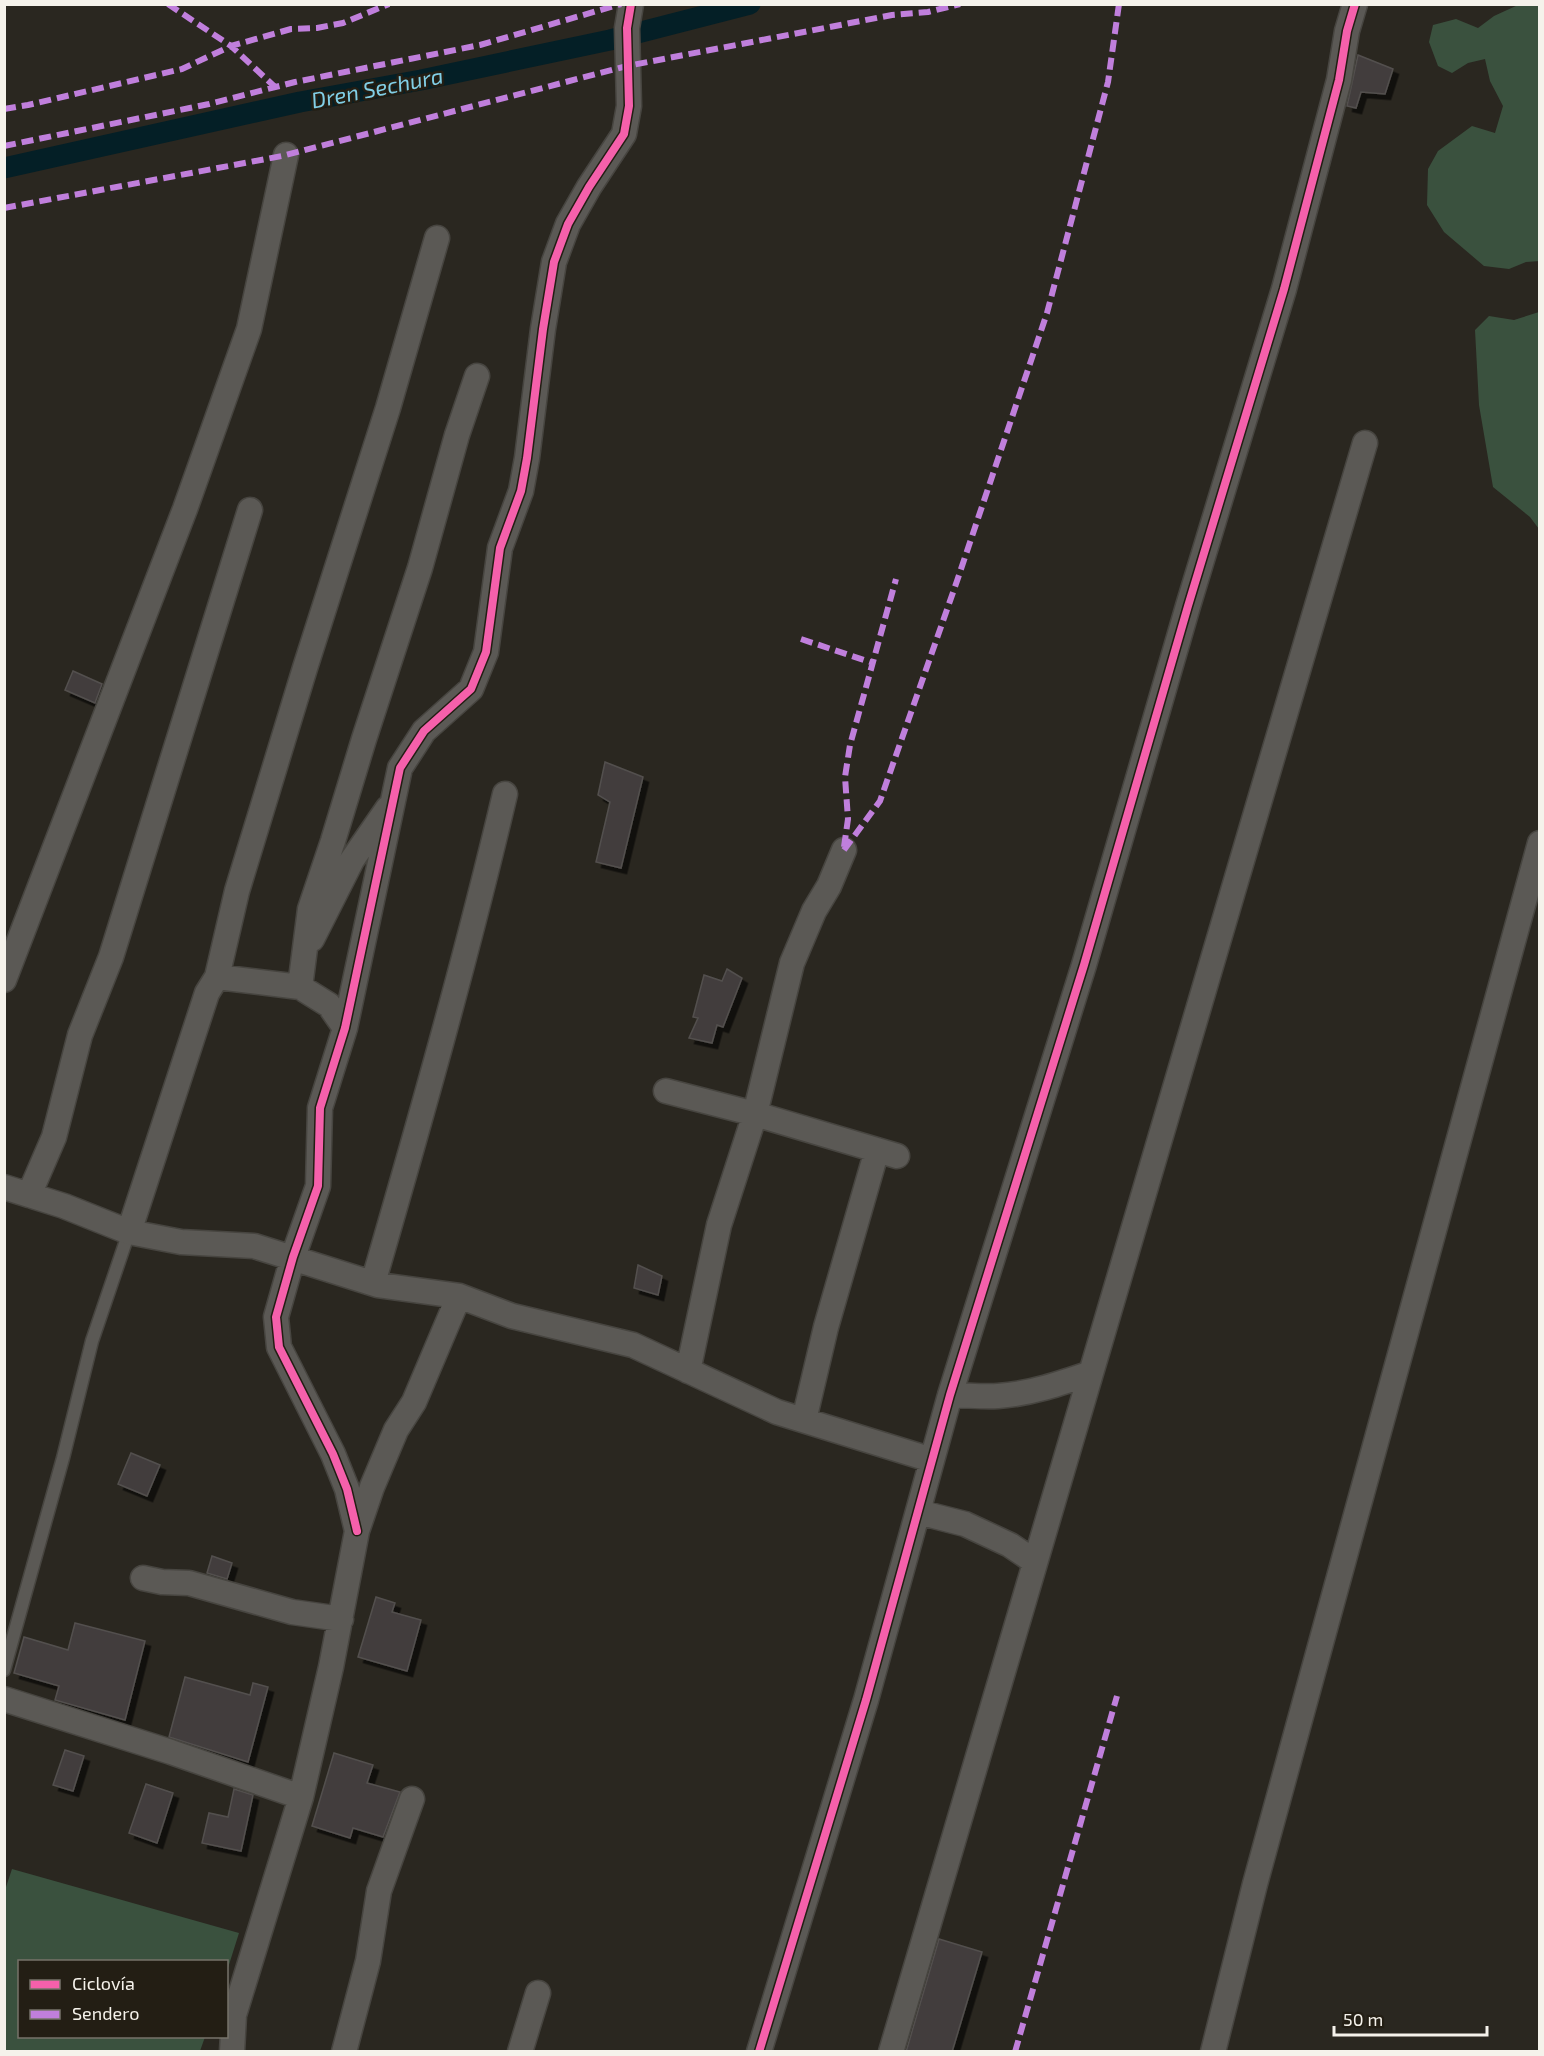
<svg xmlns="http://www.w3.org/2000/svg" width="1544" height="2056" viewBox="0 0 1544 2056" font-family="'Exo 2',sans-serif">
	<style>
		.green { fill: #3a513e }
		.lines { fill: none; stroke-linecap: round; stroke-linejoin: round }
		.canal { stroke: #041f26; stroke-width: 21 }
		.building { fill: #423d3e; stroke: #53504e; stroke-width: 1.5; filter: url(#shadow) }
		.lane-casing { stroke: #474540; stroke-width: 15 }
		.street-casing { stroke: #474540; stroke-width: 27 }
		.lane { stroke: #5b5955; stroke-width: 12 }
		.street { stroke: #5b5955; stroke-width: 24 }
		.quiet { stroke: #c07fdc; stroke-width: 6; stroke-dasharray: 12 6; stroke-linecap: butt }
		.cycleway-casing { stroke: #231e14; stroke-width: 11 }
		.cycleway { stroke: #f560ab; stroke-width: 8 }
		.labels { text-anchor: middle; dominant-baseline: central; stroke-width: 5; stroke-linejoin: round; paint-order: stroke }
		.water-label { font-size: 22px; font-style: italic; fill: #81cfe6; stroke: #231e14 }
	</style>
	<defs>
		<filter id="shadow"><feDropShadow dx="5.5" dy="5.5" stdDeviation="0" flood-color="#0009"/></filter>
	</defs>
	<rect width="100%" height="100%" fill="#2a2720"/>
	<!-- green -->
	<path class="green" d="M 1518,5 L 1539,5 L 1540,261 L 1526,262 L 1509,269 L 1484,266 L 1444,232 L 1427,205 L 1428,169 L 1438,151 L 1472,126 L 1495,133 L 1503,106 L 1490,81 L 1485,59 L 1468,63 L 1452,73 L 1438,66 L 1429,42 L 1433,25 L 1456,19 L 1478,28 L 1494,16 Z
		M 1539,312 L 1539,529 L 1530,517 L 1493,487 L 1479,405 L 1475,330 L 1489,316 L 1514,320 Z
		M 12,1869 L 239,1933 L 227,1971 L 226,1962 L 20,1962 L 20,2036 L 205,2037 L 200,2051 L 5,2051 L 4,1893 Z"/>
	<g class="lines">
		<!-- canal -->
		<path class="canal" d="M 4,168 L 300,102 L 421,80 L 610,40 L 750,4"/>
	</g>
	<!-- building -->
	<path class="building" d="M 1358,55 L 1393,69 L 1385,94 L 1361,92 L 1356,108 L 1347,106 Z
		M 73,671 L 102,684 L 95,703 L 65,690 Z
		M 605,762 L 643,777 L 621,868 L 596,862 L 610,802 L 598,795 Z
		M 727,969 L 742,978 L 723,1027 L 717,1025 L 712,1043 L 689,1038 L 698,1018 L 693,1017 L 704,975 L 722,981 Z
		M 638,1265 L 662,1276 L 658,1295 L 634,1288 Z
		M 131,1453 L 160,1465 L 147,1496 L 118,1484 Z
		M 212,1556 L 232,1563 L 227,1579 L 207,1573 Z
		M 376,1597 L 395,1603 L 392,1612 L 421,1620 L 407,1671 L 358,1657 Z
		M 75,1623 L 145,1641 L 125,1720 L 55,1700 L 59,1686 L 14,1673 L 24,1637 L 68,1650 Z
		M 185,1677 L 250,1695 L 253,1683 L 268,1687 L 248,1762 L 169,1737 Z
		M 65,1750 L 84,1756 L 73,1791 L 53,1785 Z
		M 334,1753 L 373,1765 L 367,1783 L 400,1792 L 383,1837 L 353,1828 L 350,1838 L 312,1826 Z
		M 146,1784 L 173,1793 L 157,1843 L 129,1833 Z
		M 234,1789 L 253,1795 L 241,1851 L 202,1843 L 209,1813 L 228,1817 Z
		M 939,1939 L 982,1952 L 952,2052 L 906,2052 Z"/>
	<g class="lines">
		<defs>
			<path id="lane" d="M 4,1670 L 63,1458 L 92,1341 L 129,1232"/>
			<path id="street" d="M 312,939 L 352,860 L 388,808
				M 217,977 L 300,987 L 329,1005 L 345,1028
				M 4,980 L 185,509 L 249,329 L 286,155
				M 300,987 L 310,909 L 333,841 L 364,739 L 420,568 L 457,435 L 477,376
				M 666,1091 L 755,1114 L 897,1156
				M 4,1187 L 64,1206 L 129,1232 L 181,1242 L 254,1246 L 378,1285 L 459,1296 L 512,1316 L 633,1345 L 777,1412 L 932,1460
				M 29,1195 L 54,1137 L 80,1035 L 111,957 L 250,510
				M 129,1232 L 207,993 L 217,977 L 237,891 L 305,668 L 388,408 L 437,238
				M 373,1283 C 420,1121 466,959 505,794
				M 688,1371 L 719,1225 L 755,1114 L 792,963 L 814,911 L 829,886 L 844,850
				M 950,1395 C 966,1395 982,1397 998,1396 C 1030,1394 1062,1383 1091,1373
				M 804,1420 L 826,1327 L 877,1150
				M 918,1512 L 965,1524 L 1010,1545 L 1035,1562
				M 357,1531 L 347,1489 L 333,1454 L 279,1347 L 276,1317 L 293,1257 L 318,1186 L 320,1108 L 345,1028 L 400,768 L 424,731 L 471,689 L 486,652 L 500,548 L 521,491 L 527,458 L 543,329 L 554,262 L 568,224 L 589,187 L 624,134 L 629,106 L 627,28 L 631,4
				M 143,1578 L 162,1582 L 189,1583 L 292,1612 L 341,1619
				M 4,1699 L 171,1752 L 301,1797
				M 232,2052 L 234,2015 L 301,1797 L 331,1667 L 357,1531 L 372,1487 L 396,1430 L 414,1402 L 459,1296
				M 344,2052 L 368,1961 L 379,1891 L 412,1799
				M 520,2052 L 538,1993
				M 759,2052 L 866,1700 L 950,1395 L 1084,965 L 1188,606 L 1284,289 L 1339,80 L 1347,31 L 1355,4
				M 891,2052 L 1365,443
				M 1213,2052 L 1255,1884 L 1540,843"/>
		</defs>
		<!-- lane casing -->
		<use href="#lane" class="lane-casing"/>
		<!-- street casing -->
		<use href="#street" class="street-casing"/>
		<!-- lane -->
		<use href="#lane" class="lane"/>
		<!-- street -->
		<use href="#street" class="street"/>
		<!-- quiet -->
		<path class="quiet" d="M 168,4 L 231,46 L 275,87
			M 4,109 L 28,105 L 182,69 L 231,46 L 291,29 L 317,28 L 343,23 L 389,4
			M 4,146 L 209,104 L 295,82 L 480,45 L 621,4
			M 4,208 L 282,156 L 627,66 L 892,15 L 928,12 L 960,4
			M 801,639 L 873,663
			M 844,847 L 848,819 L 845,777 L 850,745 L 896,579
			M 844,850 L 880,801 L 957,581 L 1047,313 L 1108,82 L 1119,4
			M 1015,2052 L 1117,1696"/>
		<defs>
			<path id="cycleway" d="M 357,1531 L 347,1489 L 333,1454 L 279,1347 L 276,1317 L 293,1257 L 318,1186 L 320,1108 L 345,1028 L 400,768 L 424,731 L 471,689 L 486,652 L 500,548 L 521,491 L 527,458 L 543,329 L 554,262 L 568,224 L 589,187 L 624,134 L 629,106 L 627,28 L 631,4
				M 759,2052 L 866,1700 L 950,1395 L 1084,965 L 1188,606 L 1284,289 L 1339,80 L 1347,31 L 1355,4"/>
		</defs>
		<!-- cycleway casing -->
		<use href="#cycleway" class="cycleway-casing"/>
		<!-- cycleway -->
		<use href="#cycleway" class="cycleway"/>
	</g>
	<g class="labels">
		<!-- water labels -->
		<g class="water-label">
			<text transform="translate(377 87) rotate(-11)">Dren Sechura</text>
		</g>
	</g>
	<!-- border -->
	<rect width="1544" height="2056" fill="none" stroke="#f5f2eb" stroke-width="12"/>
	<!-- legend -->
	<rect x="18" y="1960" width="210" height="78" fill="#231e14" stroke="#77736a" stroke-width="1.5"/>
	<rect x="30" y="1980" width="30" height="9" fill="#f560ab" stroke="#77736a" stroke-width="1.5"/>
	<text x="72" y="1990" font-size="18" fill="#f5f2eb">Ciclovía</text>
	<rect x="30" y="2010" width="30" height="9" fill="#c07fdc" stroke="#77736a" stroke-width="1.5"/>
	<text x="72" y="2020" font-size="18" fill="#f5f2eb">Sendero</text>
	<!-- scale -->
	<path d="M1334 2026v9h153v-9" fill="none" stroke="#f5f2eb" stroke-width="3"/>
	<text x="1343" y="2026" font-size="18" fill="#f5f2eb" stroke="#231e14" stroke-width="4.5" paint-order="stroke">50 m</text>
</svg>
